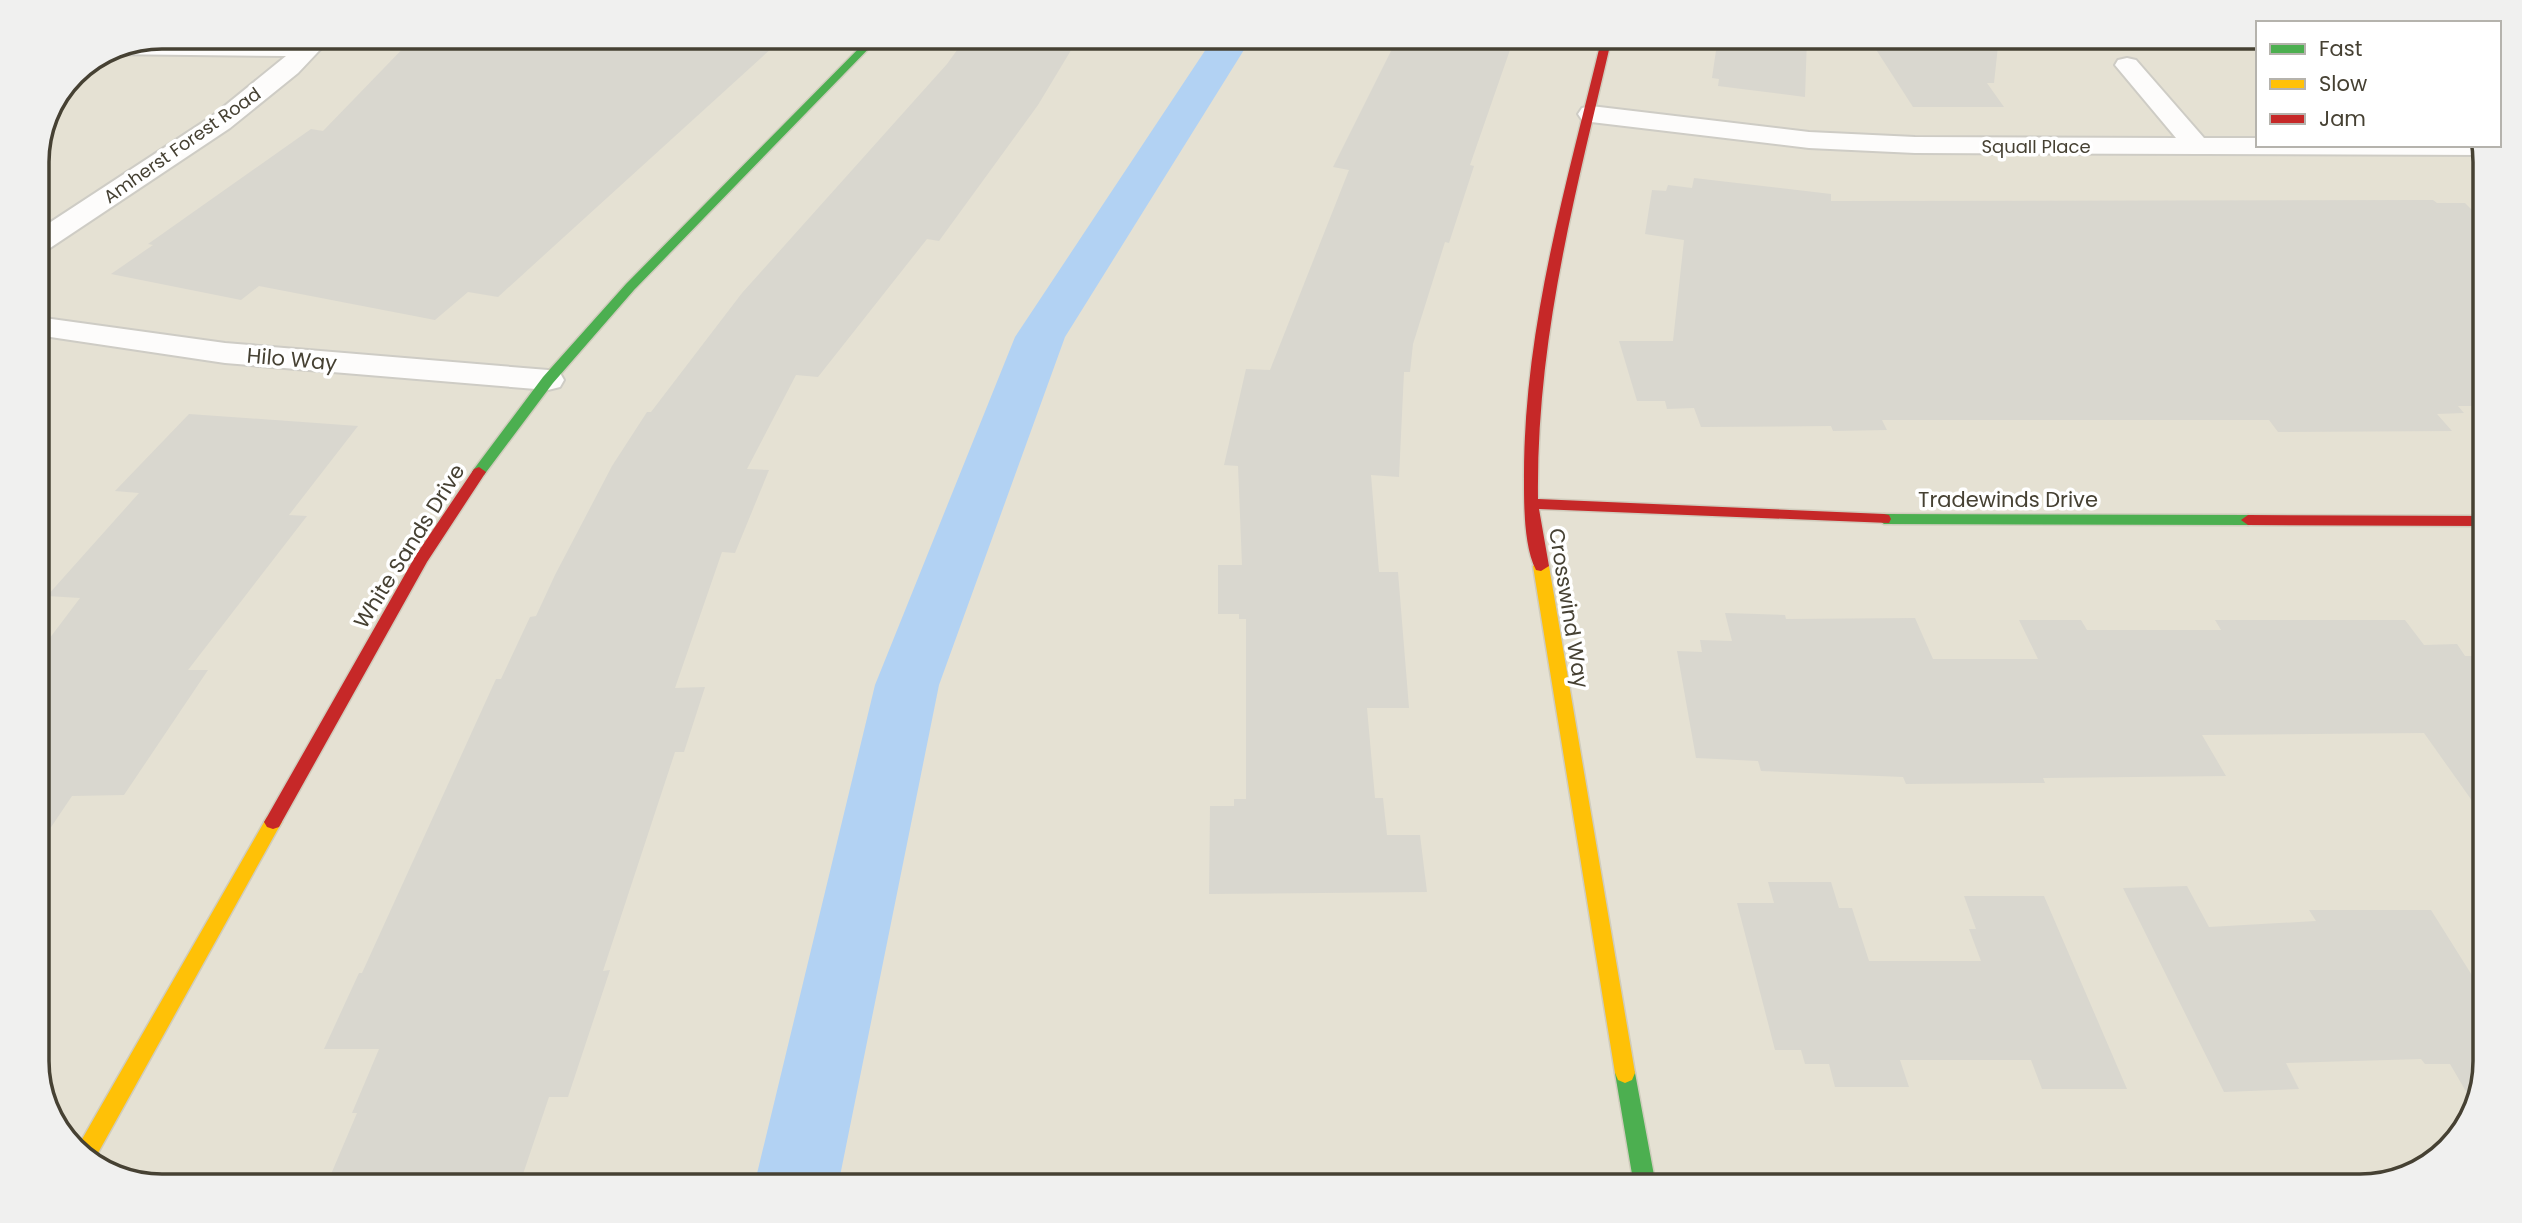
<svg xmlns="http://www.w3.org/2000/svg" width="2522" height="1223" viewBox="0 0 2522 1223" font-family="Poppins,sans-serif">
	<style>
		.residential { fill: #e5e1d3 }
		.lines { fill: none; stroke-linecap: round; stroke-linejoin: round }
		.canal { fill: #b2d2f3; fill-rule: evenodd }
		.building { fill: #d9d7cf }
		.street-casing { stroke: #ceccc5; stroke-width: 4 }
		.fast-casing { stroke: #d0ccbd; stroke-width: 3 }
		.slow-casing { stroke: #d0ccbd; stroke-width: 3 }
		.jam-casing { stroke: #d0ccbd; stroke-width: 3 }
		.street { fill: #fdfcfb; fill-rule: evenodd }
		.fast { fill: #4caf50; fill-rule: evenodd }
		.slow { fill: #ffc107; fill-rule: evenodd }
		.jam { fill: #c62828; fill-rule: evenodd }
		.labels { text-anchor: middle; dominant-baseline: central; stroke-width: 7; stroke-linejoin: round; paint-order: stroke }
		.far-street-label { font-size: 18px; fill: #464133; stroke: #fff }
		.street-label { font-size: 21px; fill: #464133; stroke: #fff }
		.rim { fill: none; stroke: #464133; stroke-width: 3.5 }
	</style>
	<rect width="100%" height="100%" fill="#f0eee7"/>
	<!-- residential -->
	<path class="residential" d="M 162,37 L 2258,37 L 2258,145 L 2482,145 L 2485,154 L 2485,1061 L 2473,1116 L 2429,1165 L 2361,1186 L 162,1186 L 107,1174 L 58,1131 L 37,1070 L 37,154 L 74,73 L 114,46 Z"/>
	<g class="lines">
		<!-- canal -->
		<path class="canal" d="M 1214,37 L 1252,37 L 1065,337 L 939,685 L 838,1186 L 754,1186 L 875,685 L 1015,337 Z"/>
	</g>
	<!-- building -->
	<path class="building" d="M 414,37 L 784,37 L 498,297 L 468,292 L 435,320 L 259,286 L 241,300 L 111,274 L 153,245 L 148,244 L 311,129 L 323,131 Z
		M 997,37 L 1079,37 L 1038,105 L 939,241 L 927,239 L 818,377 L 796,375 L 747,469 L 769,470 L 735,553 L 722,552 L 675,688 L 705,687 L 684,752 L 675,752 L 603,971 L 610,970 L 568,1097 L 549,1097 L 519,1186 L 326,1186 L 357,1113 L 352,1113 L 379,1049 L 324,1049 L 359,973 L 362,973 L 496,679 L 501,679 L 530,617 L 536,616 L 555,575 L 612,466 L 647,412 L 651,412 L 742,293 L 947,64 L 960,46 L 989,49 Z
		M 1398,37 L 1421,37 L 1511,47 L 1470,165 L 1474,166 L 1449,243 L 1445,242 L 1413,344 L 1410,372 L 1404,372 L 1399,477 L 1371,475 L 1379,572 L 1398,572 L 1409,708 L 1367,708 L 1375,798 L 1383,798 L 1387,835 L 1420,835 L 1427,892 L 1209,894 L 1210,806 L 1234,806 L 1234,799 L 1246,799 L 1246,619 L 1239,619 L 1239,614 L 1218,614 L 1218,565 L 1242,565 L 1238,466 L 1224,465 L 1246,369 L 1270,370 L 1349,170 L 1333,167 Z
		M 1718,37 L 1807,37 L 1805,97 L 1718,86 L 1719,79 L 1712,78 Z
		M 1868,37 L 1999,37 L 1994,83 L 1987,83 L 2004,107 L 1913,107 Z
		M 1694,178 L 1831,194 L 1831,201 L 2433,200 L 2437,203 L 2465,203 L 2485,223 L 2485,406 L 2458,406 L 2464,413 L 2437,414 L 2452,431 L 2278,432 L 2269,420 L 1882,420 L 1887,430 L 1833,431 L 1831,426 L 1701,427 L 1694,408 L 1667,409 L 1665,401 L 1637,401 L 1619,341 L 1673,341 L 1684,240 L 1645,234 L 1652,190 L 1666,191 L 1668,185 L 1692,188 Z
		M 189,414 L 358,426 L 289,515 L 307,516 L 188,670 L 208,670 L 124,795 L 72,796 L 37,848 L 37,655 L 80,598 L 47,596 L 139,493 L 115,491 Z
		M 1725,613 L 1785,615 L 1786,619 L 1915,618 L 1933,659 L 2038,659 L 2019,620 L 2081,620 L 2087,630 L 2221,630 L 2215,620 L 2405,620 L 2424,645 L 2457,644 L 2465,656 L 2485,656 L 2485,819 L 2424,733 L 2202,735 L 2226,776 L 2043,778 L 2045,783 L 1906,784 L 1903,777 L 1761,771 L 1758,761 L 1696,758 L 1677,651 L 1702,652 L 1700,640 L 1732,641 Z
		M 1768,882 L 1831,882 L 1839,908 L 1852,908 L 1869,961 L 1981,961 L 1969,929 L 1976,929 L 1964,896 L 2044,896 L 2127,1089 L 2042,1089 L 2031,1060 L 1900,1060 L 1909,1087 L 1835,1087 L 1829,1064 L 1805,1064 L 1801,1050 L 1775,1050 L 1737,903 L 1774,903 Z
		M 2187,886 L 2209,927 L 2316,921 L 2309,910 L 2431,910 L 2485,996 L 2485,1061 L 2475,1107 L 2450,1064 L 2425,1064 L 2421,1059 L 2286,1063 L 2299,1089 L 2224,1092 L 2123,888 Z"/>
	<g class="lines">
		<defs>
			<path id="street" d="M 306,37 L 332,37 L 298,73 L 230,128 L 47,250 L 37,253 L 37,231 L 211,117 L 286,56 L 102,54 L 114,46 L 137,42 L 301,42 Z
				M 2127,58 L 2136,60 L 2204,138 L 2258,138 L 2258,145 L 2482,145 L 2485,155 L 1915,153 L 1809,148 L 1591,122 L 1582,120 L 1578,114 L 1582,108 L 1591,106 L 1809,132 L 1915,137 L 2176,138 L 2115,65 L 2118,60 Z
				M 37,317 L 225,343 L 548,370 L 560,373 L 564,380 L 560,387 L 548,390 L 225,363 L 37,335 Z"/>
			<path id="fast" d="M 870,37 L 880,37 L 634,290 L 553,383 L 484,475 L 474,475 L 472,472 L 474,469 L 543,377 L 626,284 Z
				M 1884,514 L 2248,515 L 2255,520 L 2248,525 L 1884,524 L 1877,519 Z
				M 1625,1063 L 1632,1066 L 1635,1073 L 1656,1186 L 1634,1186 L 1615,1073 L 1618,1066 Z"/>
			<path id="slow" d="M 1541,561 L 1549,566 L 1635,1073 L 1632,1080 L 1625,1083 L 1618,1080 L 1615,1073 L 1533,566 Z
				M 273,815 L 279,817 L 282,822 L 279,827 L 93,1162 L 77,1148 L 267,817 Z"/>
			<path id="jam" d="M 1602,37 L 1612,37 C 1576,192 1536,338 1538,499 L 1884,514 L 1889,515 L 1891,519 L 1889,523 L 1539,509 L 1549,566 L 1541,571 L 1536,570 C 1524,547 1524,506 1524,481 C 1523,329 1567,183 1602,37 Z
				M 479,467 L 486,472 L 427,562 L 279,827 L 273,829 L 267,827 L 264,822 L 267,817 L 416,555 L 474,469 Z
				M 2248,515 L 2485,516 L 2485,526 L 2248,525 L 2241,520 Z"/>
		</defs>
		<!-- street casing -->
		<use href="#street" class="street-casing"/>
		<!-- fast casing -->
		<use href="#fast" class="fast-casing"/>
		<!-- slow casing -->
		<use href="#slow" class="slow-casing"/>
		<!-- jam casing -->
		<use href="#jam" class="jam-casing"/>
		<!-- street -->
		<use href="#street" class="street"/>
		<!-- fast -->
		<use href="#fast" class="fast"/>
		<!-- slow -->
		<use href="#slow" class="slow"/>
		<!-- jam -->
		<use href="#jam" class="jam"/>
	</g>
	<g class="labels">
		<!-- far-street labels -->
		<g class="far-street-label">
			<text transform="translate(182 145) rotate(-35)">Amherst Forest Road</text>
			<text x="2036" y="146">Squall Place</text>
		</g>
		<!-- street labels -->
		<g class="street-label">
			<text transform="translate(292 359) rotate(5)">Hilo Way</text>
			<text x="2008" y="499">Tradewinds Drive</text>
			<text transform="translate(409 546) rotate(-58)">White Sands Drive</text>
			<text transform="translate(1569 608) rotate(81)">Crosswind Way</text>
		</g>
	</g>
	<!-- crop -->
	<path d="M0 0H2522V1223H0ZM162 49H2360A113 113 0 0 1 2473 162V1061A113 113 0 0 1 2360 1174H162A113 113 0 0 1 49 1061V162A113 113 0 0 1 162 49Z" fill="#f0f0ef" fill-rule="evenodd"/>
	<path class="rim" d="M162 49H2360A113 113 0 0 1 2473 162V1061A113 113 0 0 1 2360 1174H162A113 113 0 0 1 49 1061V162A113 113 0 0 1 162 49Z"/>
	<!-- legend -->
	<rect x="2256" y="21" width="245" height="126" fill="#ffffff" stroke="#b5b3ad" stroke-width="2"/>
	<rect x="2270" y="44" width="35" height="10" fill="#4caf50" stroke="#b5b3ad" stroke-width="2"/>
	<text x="2319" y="56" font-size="21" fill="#464133">Fast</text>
	<rect x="2270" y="79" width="35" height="10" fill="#ffc107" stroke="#b5b3ad" stroke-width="2"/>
	<text x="2319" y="91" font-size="21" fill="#464133">Slow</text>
	<rect x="2270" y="114" width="35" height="10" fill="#c62828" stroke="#b5b3ad" stroke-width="2"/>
	<text x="2319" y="126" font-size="21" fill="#464133">Jam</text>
</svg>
